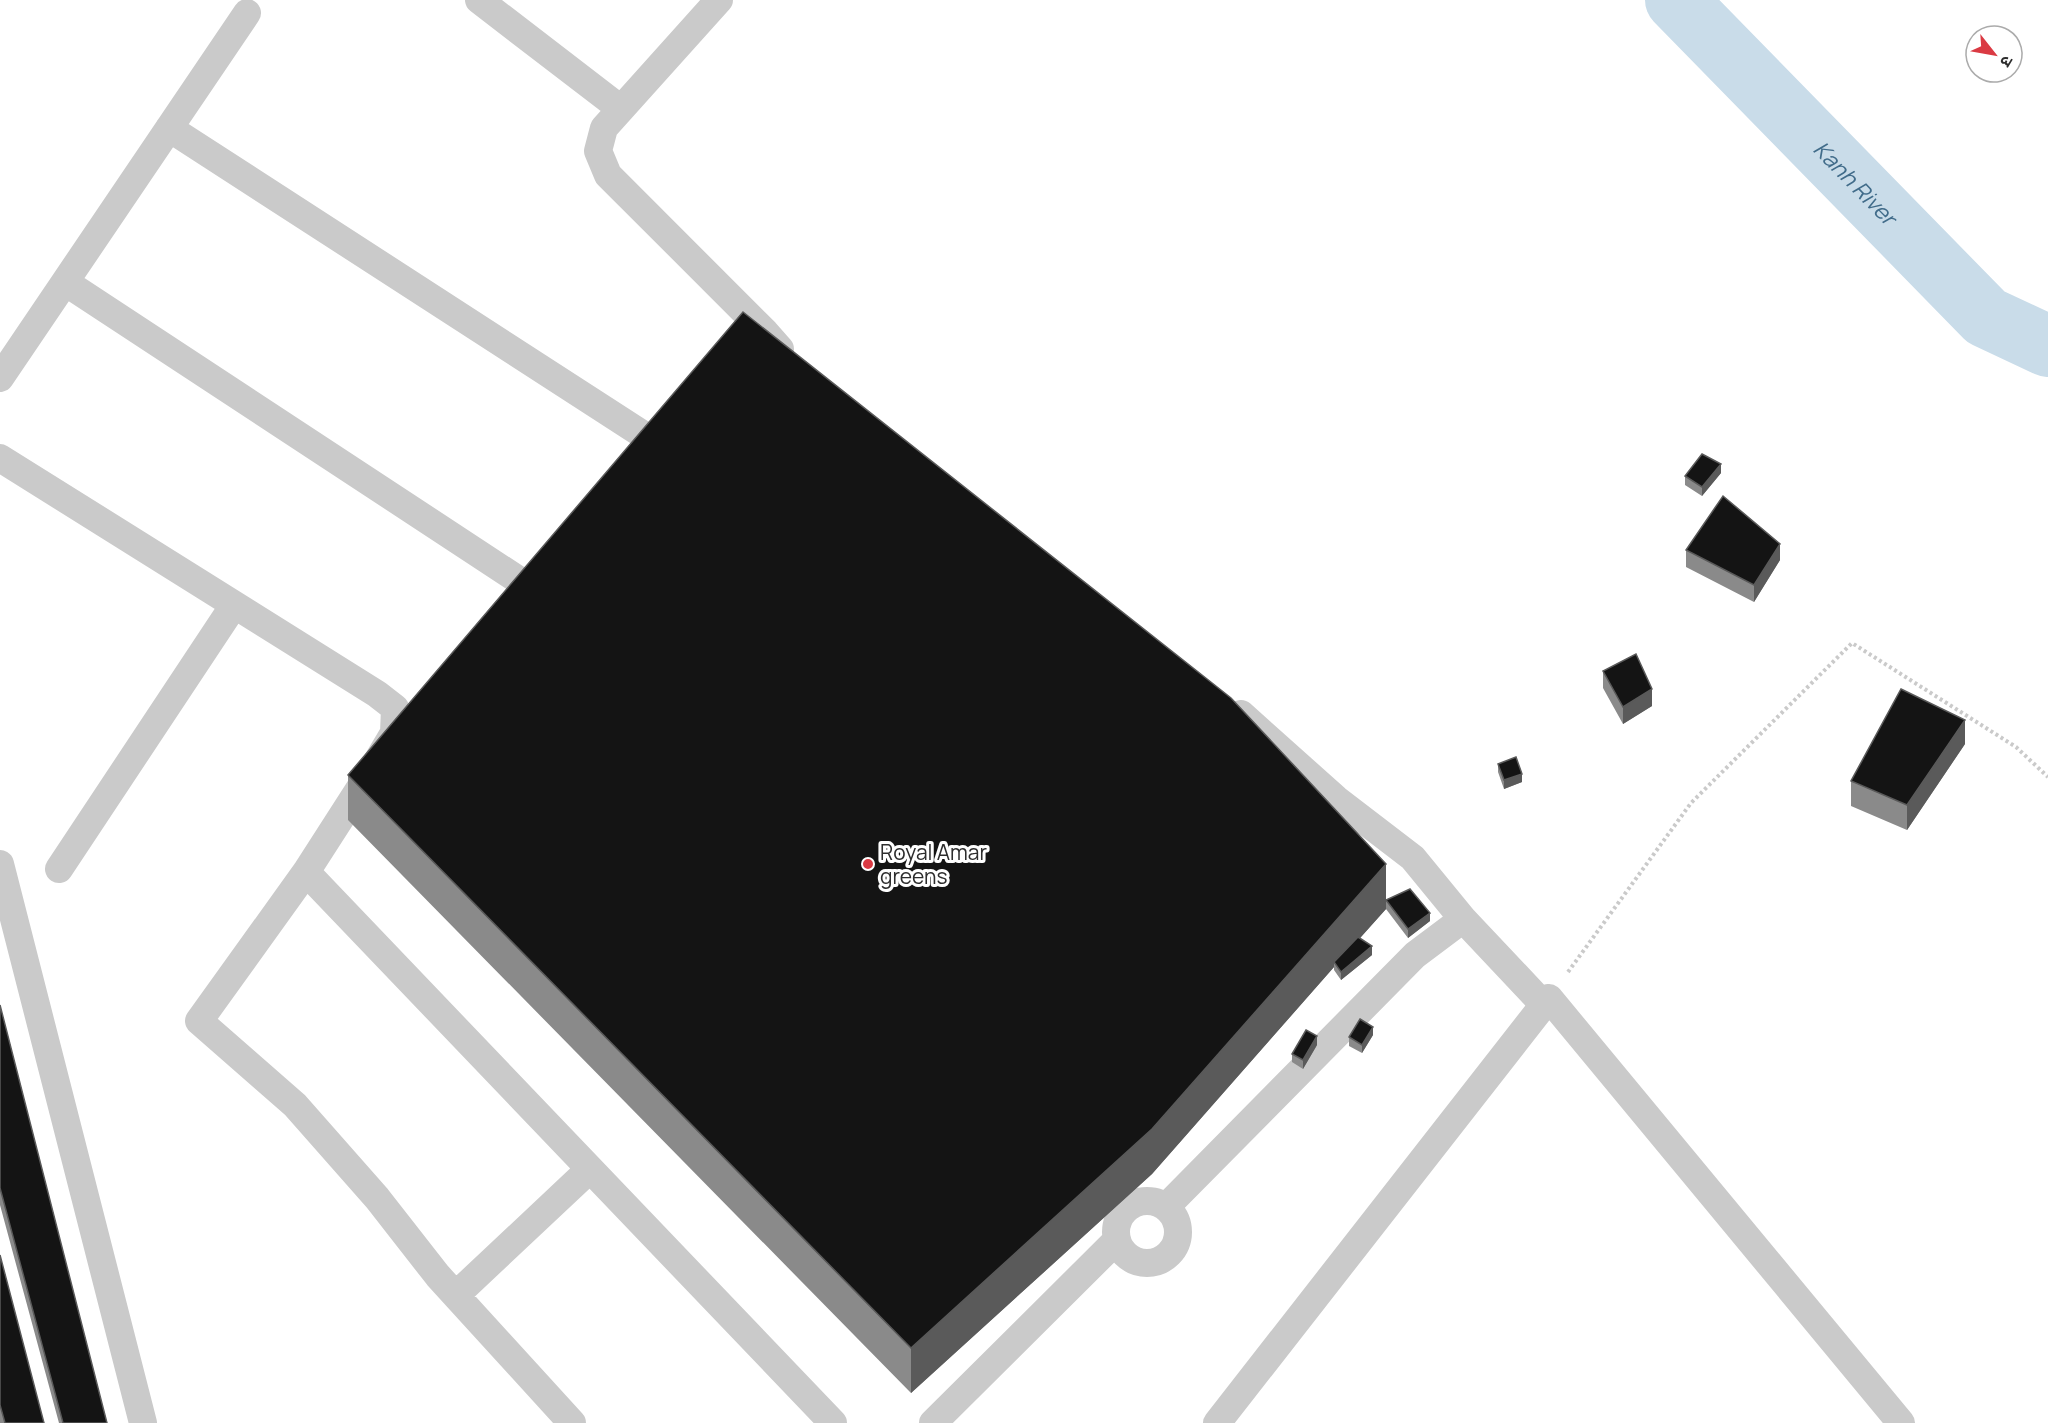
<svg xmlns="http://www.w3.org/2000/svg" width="2048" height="1423" viewBox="0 0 2048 1423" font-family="Manrope,'Noto Sans Devanagari',sans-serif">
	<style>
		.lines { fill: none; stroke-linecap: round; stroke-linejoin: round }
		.river { stroke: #c9dce9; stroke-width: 62 }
		.path { stroke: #cacaca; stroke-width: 4; stroke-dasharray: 3 3; stroke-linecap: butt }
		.street { stroke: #cacaca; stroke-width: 28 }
		.wall { fill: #8a8a8a }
		.shaded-wall { fill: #5a5a5a }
		.building { fill: #141414; stroke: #5a5a5a; stroke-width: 1.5 }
		.poi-dot { fill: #da3a43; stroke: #fff; stroke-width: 2 }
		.labels { text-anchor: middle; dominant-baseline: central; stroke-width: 6; stroke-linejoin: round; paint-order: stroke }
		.poi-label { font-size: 21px; fill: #2d2d2d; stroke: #fff; text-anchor: start }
		.water-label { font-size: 22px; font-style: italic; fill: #416c8a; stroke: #fff }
	</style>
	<rect width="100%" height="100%" fill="#fff"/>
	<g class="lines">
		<!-- river -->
		<path class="river" id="s1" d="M 1676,0 L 1986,317 L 2048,346"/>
		<!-- path -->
		<path class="path" d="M 1568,972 L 1691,803 L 1852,643 L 2016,747 L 2048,777"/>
		<!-- street -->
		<path class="street" d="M 479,0 L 621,109
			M 719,0 L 604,128 L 598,151 L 608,175 L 765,332 L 780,349
			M 169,128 L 642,434
			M 65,282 L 520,581
			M 0,378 L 247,13
			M 0,458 L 377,694 L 395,708 L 394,733 L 378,760 L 306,872 L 199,1021 L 295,1105 L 377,1198 L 438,1276 L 572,1423
			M 1241,714 L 1336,799 L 1413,858 L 1463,919
			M 0,864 L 143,1423
			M 59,869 L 234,605
			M 306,872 L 833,1423
			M 1098,1172 L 1132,1205
			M1116 1232a31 31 0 1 1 62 0a31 31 0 1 1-62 0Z
			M 1166,1207 L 1415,955 L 1463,919 L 1544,1005
			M 456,1295 L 590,1169
			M 933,1423 L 1117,1240
			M 1217,1423 L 1549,998 L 1901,1423"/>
	</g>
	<!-- wall -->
	<path class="wall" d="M 1721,473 L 1702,496 L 1685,485 L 1685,476 Z
		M 1686,550 L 1780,560 L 1754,602 L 1686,567 Z
		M 1603,671 L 1652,706 L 1623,724 L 1603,688 Z
		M 1965,744 L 1907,830 L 1851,806 L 1851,781 Z
		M 1498,764 L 1522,782 L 1504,789 L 1498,772 Z
		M 348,775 L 1386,900 L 1430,921 L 1408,938 L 1386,909 L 1360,938 L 1372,955 L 1341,980 L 1334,970 L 1334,967 L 1152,1174 L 911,1393 L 348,820 Z
		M 0,1005 L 107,1423 L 59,1423 L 0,1205 Z
		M 1373,1035 L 1362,1053 L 1349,1046 L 1349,1037 Z
		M 1317,1045 L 1303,1069 L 1292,1062 L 1292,1054 Z
		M 0,1255 L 44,1423 L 0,1423 Z"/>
	<!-- shaded-wall -->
	<path class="shaded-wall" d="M 1721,464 L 1721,473 L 1702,496 L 1702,487 Z
		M 1780,544 L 1780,560 L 1754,602 L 1754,585 Z
		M 1652,689 L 1652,706 L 1623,724 L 1623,707 Z
		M 1965,720 L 1965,744 L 1907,830 L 1907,805 Z
		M 1522,774 L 1522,782 L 1504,789 L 1504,780 Z
		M 1386,864 L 1386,909 L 1336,965 L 1334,962 L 1334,967 L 1152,1174 L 911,1393 L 911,1348 Z
		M 1430,913 L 1430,921 L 1408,938 L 1408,929 Z
		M 1372,946 L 1372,955 L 1341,980 L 1341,972 Z
		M 1373,1027 L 1373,1035 L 1362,1053 L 1362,1045 Z
		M 1317,1036 L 1317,1045 L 1303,1069 L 1303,1060 Z"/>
	<!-- building -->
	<path class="building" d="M 743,312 L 1231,698 L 1386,864 L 1152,1129 L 911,1348 L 348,775 Z
		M 1702,454 L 1721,464 L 1702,487 L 1685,476 Z
		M 1723,496 L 1780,544 L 1754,585 L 1686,550 Z
		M 1636,654 L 1652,689 L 1623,707 L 1603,671 Z
		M 1901,689 L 1965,720 L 1907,805 L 1851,781 Z
		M 1516,757 L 1522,774 L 1504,780 L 1498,764 Z
		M 1410,889 L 1430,913 L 1408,929 L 1386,900 Z
		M 1358,937 L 1372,946 L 1341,972 L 1334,962 Z
		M 0,1005 L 107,1423 L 63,1423 L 0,1188 Z
		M 1360,1019 L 1373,1027 L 1362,1045 L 1349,1037 Z
		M 1306,1030 L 1317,1036 L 1303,1060 L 1292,1054 Z
		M 0,1255 L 44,1423 L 5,1423 L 0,1405 Z"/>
	<!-- markers -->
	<circle class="poi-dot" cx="868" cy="864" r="6"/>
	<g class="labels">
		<!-- poi labels -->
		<g class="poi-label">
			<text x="880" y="852">Royal Amar<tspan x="880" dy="24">greens</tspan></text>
		</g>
		<!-- water labels -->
		<g class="water-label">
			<text stroke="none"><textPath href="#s1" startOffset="256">Kanh River</textPath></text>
		</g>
	</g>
	<!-- north arrow -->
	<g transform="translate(1994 54) rotate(121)"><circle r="28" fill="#ffffff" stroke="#ababab" stroke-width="1.5"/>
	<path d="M0-4.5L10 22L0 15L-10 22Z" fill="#da3a43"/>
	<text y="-9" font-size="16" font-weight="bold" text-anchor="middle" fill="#2d2d2d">उ</text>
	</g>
</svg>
